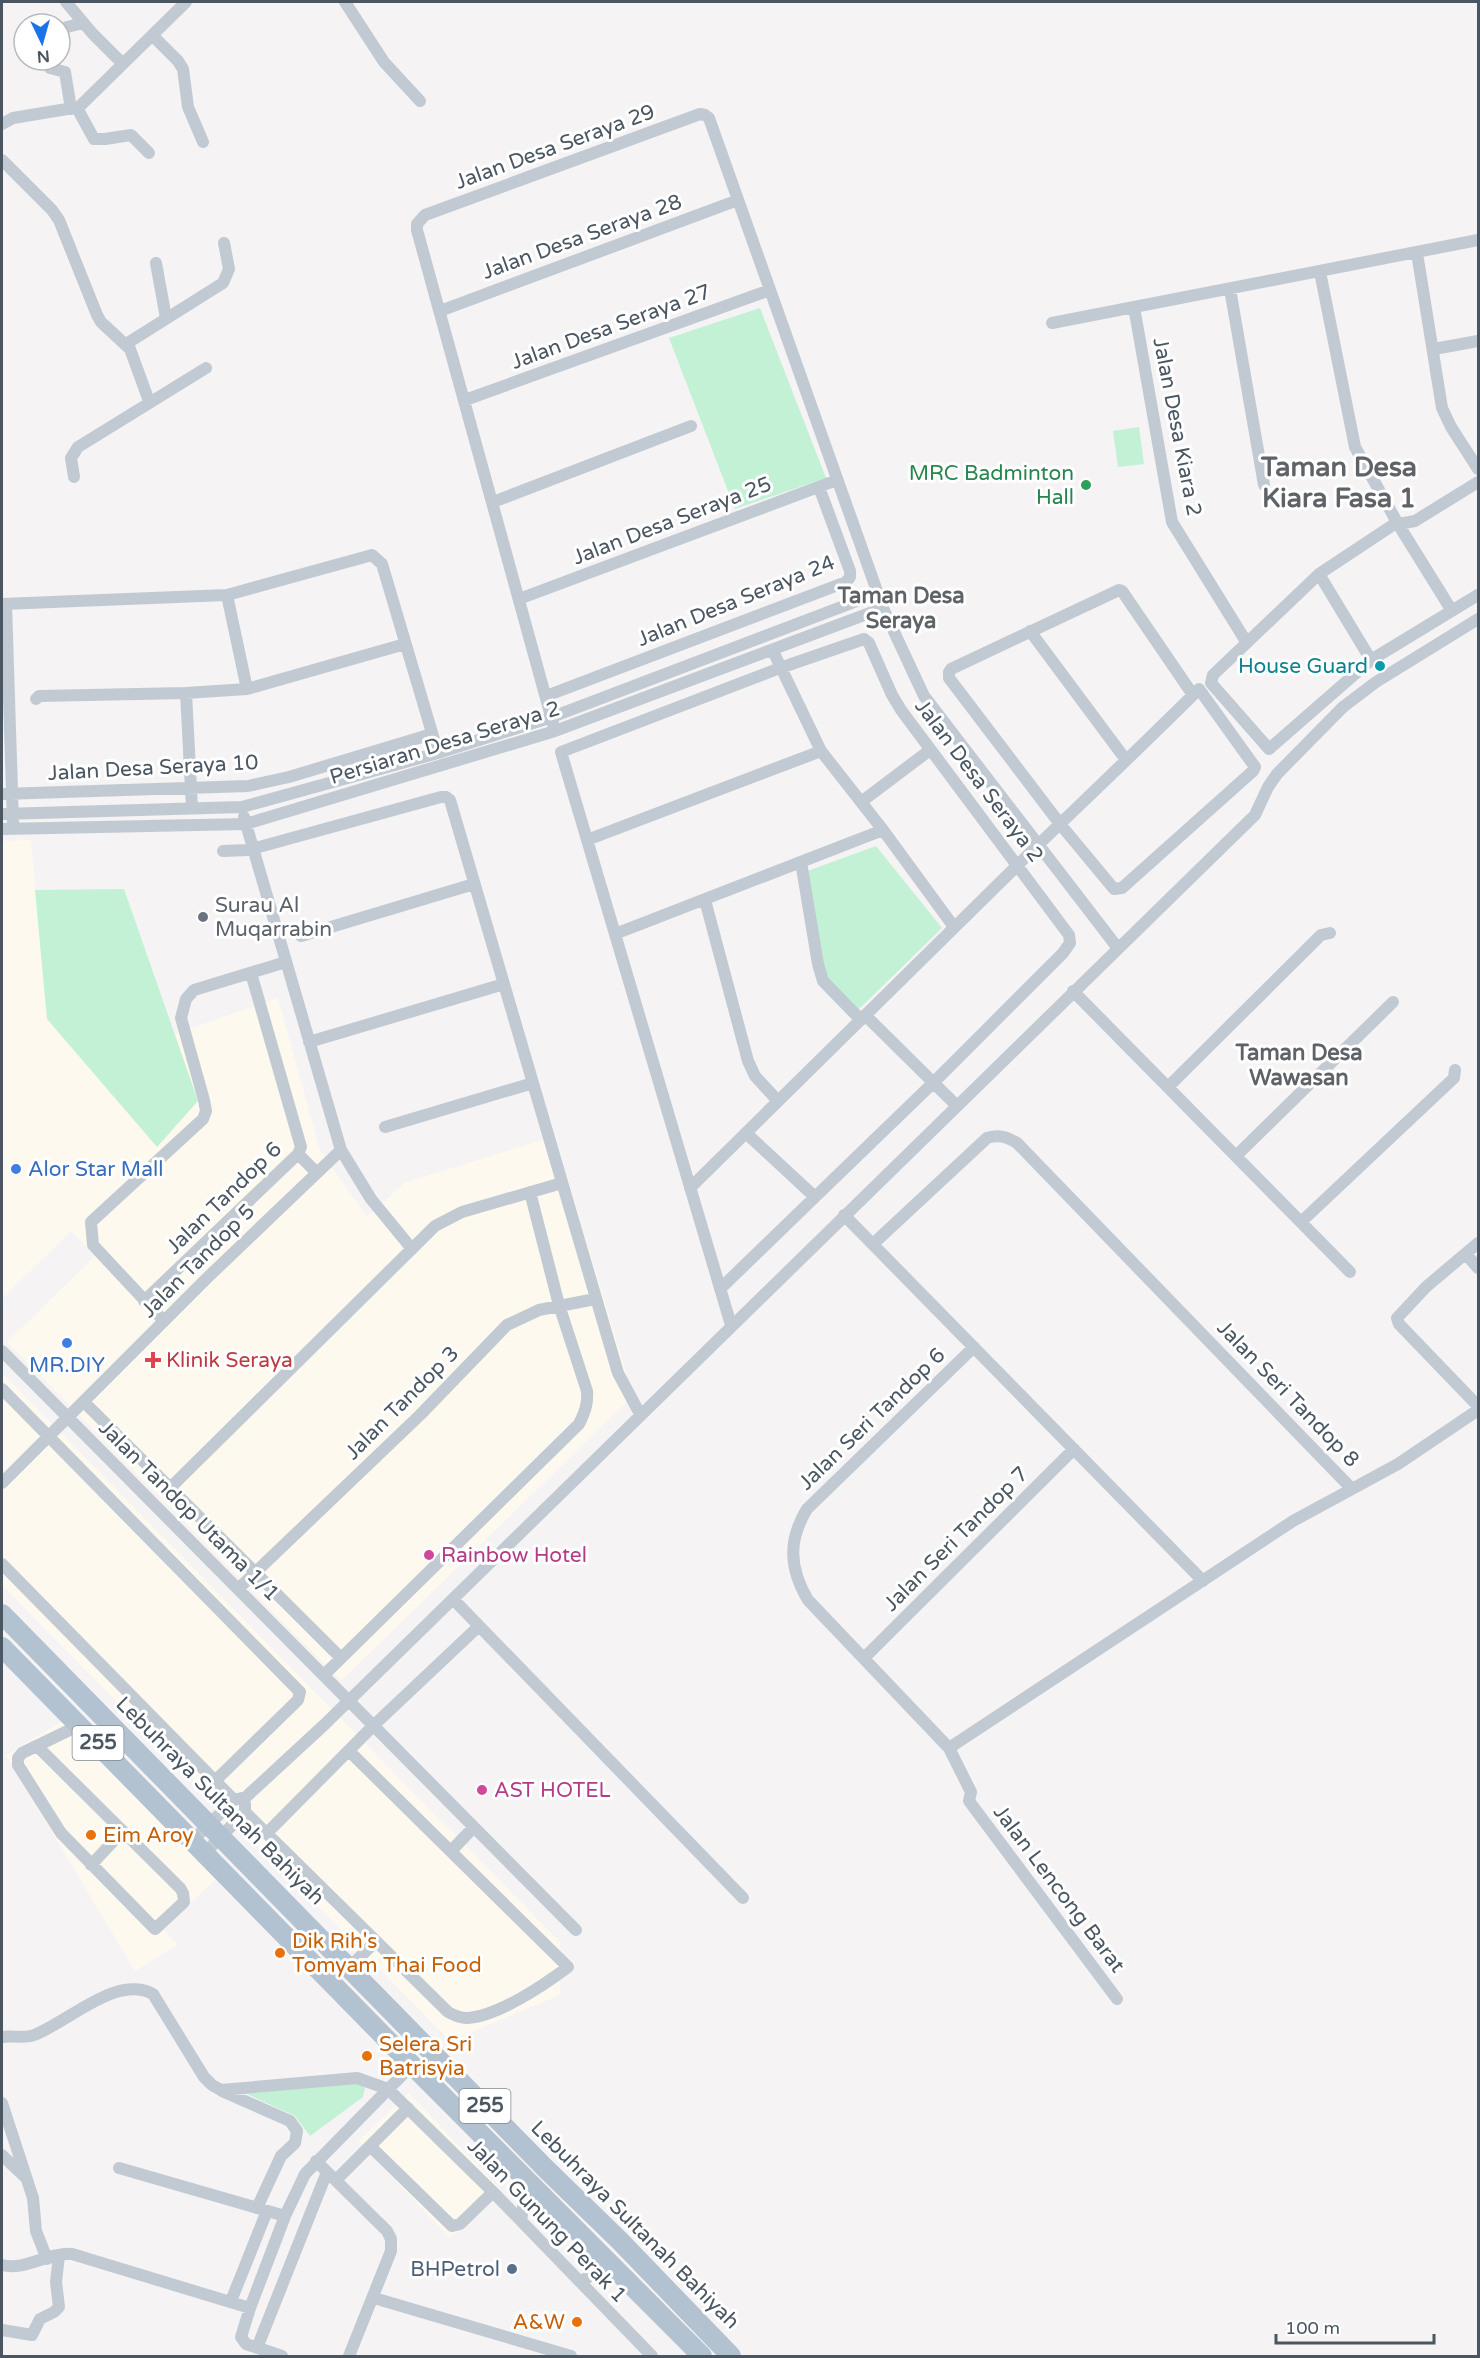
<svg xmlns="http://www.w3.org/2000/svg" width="1480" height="2358" viewBox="0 0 1480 2358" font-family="'Varela Round',sans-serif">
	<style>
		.commercial { fill: #fdf9ef }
		.green { fill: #c3f1d5 }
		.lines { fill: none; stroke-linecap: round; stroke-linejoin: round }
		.minor { stroke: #c1cad2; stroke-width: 12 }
		.primary { stroke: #b3c2d1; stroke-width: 20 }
		.leisure-dot { fill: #2e9e5b; stroke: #fff; stroke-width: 2 }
		.culture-dot { fill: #0f9aa8; stroke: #fff; stroke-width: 2 }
		.worship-dot { fill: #6b7280; stroke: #fff; stroke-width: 2 }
		.shop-dot { fill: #3f7fe0; stroke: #fff; stroke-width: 2 }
		.health-dot { fill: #e0444e; stroke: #fff; stroke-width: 2 }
		.hotel-dot { fill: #d1479c; stroke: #fff; stroke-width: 2 }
		.food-dot { fill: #e8710a; stroke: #fff; stroke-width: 2 }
		.service-dot { fill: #5c6f8a; stroke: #fff; stroke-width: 2 }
		.labels { text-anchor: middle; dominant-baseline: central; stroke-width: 6; stroke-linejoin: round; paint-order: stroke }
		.shield { fill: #fff; stroke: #808990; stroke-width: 1.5 }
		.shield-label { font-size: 20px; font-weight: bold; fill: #4a5661 }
		.street-label { font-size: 21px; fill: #4a5661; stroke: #fff }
		.leisure-label { font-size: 21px; fill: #27864d; stroke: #fff; text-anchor: end }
		.culture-label { font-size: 21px; fill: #0d838f; stroke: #fff; text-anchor: end }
		.worship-label { font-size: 21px; fill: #5b616d; stroke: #fff; text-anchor: start }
		.shop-label { font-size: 21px; fill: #366cbe; stroke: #fff; text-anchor: start }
		.health-label { font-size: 21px; fill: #be3a42; stroke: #fff; text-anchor: start }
		.hotel-label { font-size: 21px; fill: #b23c85; stroke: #fff; text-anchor: start }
		.food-label { font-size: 21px; fill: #c56008; stroke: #fff; text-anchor: start }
		.service-label { font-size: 21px; fill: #4e5e75; stroke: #fff; text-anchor: end }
		.neighbourhood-label { font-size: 22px; font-weight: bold; fill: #5f6368; stroke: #fff }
		.district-label { font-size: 27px; font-weight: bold; fill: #5f6368; stroke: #fff }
	</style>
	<rect width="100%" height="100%" fill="#f5f3f3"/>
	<!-- commercial -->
	<path class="commercial" d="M 31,840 L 47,1019 L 198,1101 L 175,1034 L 278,998 L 320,1150 L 367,1217 L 404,1183 L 555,1136 L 633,1396 L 341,1681 L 7,1342 L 95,1256 L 71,1231 L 2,1299 L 2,841 Z
		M 2,1373 L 560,1942 L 560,1995 L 450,2041 L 2,1585 Z
		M 63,1721 L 217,1878 L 163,1929 L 178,1945 L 135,1971 L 6,1755 Z
		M 409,2093 L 501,2190 L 450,2238 L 358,2141 Z"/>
	<!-- green -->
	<path class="green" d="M 760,308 L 826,478 L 735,509 L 669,338 Z
		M 1139,427 L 1144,464 L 1118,467 L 1113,431 Z
		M 876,846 L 942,928 L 858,1010 L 827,979 L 802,873 Z
		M 124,889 L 198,1101 L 157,1147 L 47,1019 L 35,890 Z
		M 356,2081 L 365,2088 L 363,2097 L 310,2136 L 295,2116 L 247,2094 Z"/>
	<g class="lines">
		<!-- minor -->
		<path class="minor" d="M 66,2 L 92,33 L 123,64
			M 345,2 L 384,62 L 420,101
			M 60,31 L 67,27 L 83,23
			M 153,36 L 178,61 L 183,69 L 188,107 L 203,142
			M 46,60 L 50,68 L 65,72 L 71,109
			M 77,108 L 94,139 L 105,139 L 131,135 L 149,153
			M 2,124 L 13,118 L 79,107 L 186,2
			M 2,160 L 52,210 L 59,220 L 97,315 L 101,322 L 130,349 L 149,401
			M 1417,253 L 1442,408 L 1451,427 L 1478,469
			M 156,263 L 166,318
			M 1320,272 L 1355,447 L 1398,524 L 1452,611
			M 1230,289 L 1264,485
			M 1134,307 L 1172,522 L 1247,643
			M 440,311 L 738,200
			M 1052,323 L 1478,240
			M 126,344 L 223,283 L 229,269 L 224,243
			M 1434,349 L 1478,341
			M 465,400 L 770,290
			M 74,477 L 71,458 L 78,447 L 206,368
			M 1478,482 L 1415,521 L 1393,525 L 1319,574 L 1213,675 L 1211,683 L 1269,749 L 1371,660 L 1478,595
			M 493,502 L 691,426
			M 1319,574 L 1371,660
			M 227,595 L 247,689
			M 519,599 L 837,480
			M 2,604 L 227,595 L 372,555 L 382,564 L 438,753
			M 6,604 L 13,822
			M 1030,631 L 1126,760
			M 773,651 L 821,751 L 883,830 L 954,927
			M 186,693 L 192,808
			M 546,696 L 846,582 L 850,577 L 850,571 L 819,487
			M 36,699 L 39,696 L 186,693 L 247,689 L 405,644
			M 555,731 L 417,230 L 417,224 L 425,215 L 700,114 L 705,115 L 709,118 L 883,608 L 924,696 L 1117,947
			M 2,794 L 248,786 L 289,777 L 432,734
			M 861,802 L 930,750
			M 2,814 L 242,807 L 438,753 L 552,717 L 878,593
			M 244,817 L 341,1150 L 371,1199 L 412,1249
			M 2,829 L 246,824 L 555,731 L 883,608
			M 587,840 L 821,751
			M 223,851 L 248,850 L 441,797 L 446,797 L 450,800 L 618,1373 L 640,1414
			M 801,862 L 818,964 L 823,981 L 861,1020
			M 705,900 L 748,1061 L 755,1076 L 778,1101
			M 615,934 L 883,830
			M 301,936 L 474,884
			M 1073,991 L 1350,1272
			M 865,1015 L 956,1105
			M 309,1042 L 504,984
			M 1168,1087 L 1321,935 L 1330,933
			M 385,1127 L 533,1083
			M 298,1154 L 316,1172
			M 1236,1156 L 1393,1002
			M 690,1188 L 1038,845 C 1092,793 1146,742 1199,689 L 1255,767 L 1253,771 L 1122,888 L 1114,889 L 1060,824 L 949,678 L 949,672 L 951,669 L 1119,590 L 1122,591 L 1193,695
			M 844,1215 L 1203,1581
			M 1301,1222 L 1454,1078 L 1455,1070
			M 1478,1243 L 1426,1287 L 1397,1318 L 1399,1324 L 1478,1406
			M 873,1244 L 987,1138 C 999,1134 1007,1137 1017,1143 L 1352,1489 L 1293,1521 L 949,1748
			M 1466,1254 L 1478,1268
			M 720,1289 L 815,1197
			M 144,1301 L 298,1154 L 301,1147 L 251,973
			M 164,1321 L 93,1245 L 91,1222 L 203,1119 L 206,1111 L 204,1100 L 181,1018 L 186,999 L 194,990 L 286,962
			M 731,1325 L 561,752 L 780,668 L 864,639 L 869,643 L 892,695 L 901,710 L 1069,935 L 1070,943 L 1063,953 L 933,1083 L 815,1197 L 746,1133
			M 974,1347 L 807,1509 C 788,1540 789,1568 808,1600 L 949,1748 L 971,1792 L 969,1801 L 1117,1999
			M 2,1351 L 576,1930
			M 2,1389 L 300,1692 L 298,1700 L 215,1781
			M 84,1402 L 341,1658
			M 2,1483 L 206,1279 L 341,1150
			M 170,1488 L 435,1226 L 462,1212 L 562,1183
			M 1352,1489 L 1398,1464 L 1478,1410
			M 2,1564 L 234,1800
			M 239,1588 L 420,1415 L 507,1325 L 539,1310 L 595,1299
			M 453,1599 L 743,1898
			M 864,1658 L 1074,1449
			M 324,1675 L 579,1424 C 585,1412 588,1404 587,1391 L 559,1305 L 530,1192
			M 37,1746 L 180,1888 L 183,1893 L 184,1902 L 155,1929 L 61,1833 L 18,1765 L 18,1758 L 22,1753 L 80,1725
			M 245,1812 L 448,2012 C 454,2015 459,2018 466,2018 C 497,2017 544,1985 568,1967 L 349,1751
			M 267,1833 L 373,1726 L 479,1626
			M 193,1840 L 234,1800 L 246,1797 L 324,1725 L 1255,815 L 1268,787 L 1277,774 L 1343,707 L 1376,682 L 1478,619
			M 451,1851 L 474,1827
			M 205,1853 L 245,1812 L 245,1804
			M 91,1865 L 123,1831
			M 350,1967 L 376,1941
			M 2,2037 C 12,2035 24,2039 34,2035 C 69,2022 116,1974 153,1994 L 204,2077 L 212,2085 L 221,2090 L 357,2078 L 388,2089 L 493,2192 L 652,2356
			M 222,2091 L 290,2121 L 297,2131 L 295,2143 L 281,2156 L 257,2208
			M 2,2103 L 33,2198 L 36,2231 L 47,2259
			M 370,2146 L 452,2226 L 460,2224 L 493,2192
			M 2,2155 L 25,2177
			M 316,2161 L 387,2231 L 391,2239 L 391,2251 L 349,2356
			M 119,2168 L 285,2216
			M 336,2180 L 408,2108
			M 521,2221 L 527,2181
			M 2,2265 C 26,2271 48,2252 72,2254 L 250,2308
			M 580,2282 L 610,2264
			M 374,2298 L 571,2356
			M 231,2301 L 267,2211
			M 2,2330 L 32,2335 L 40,2319 L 54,2312 L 59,2307 L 56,2282 L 59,2255
			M 257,2348 L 327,2172
			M 282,2356 L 246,2344 L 241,2337 L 250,2308 L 285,2216 L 305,2174 L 412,2065"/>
		<!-- primary -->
		<path class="primary" d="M 2,1614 L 545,2168 L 620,2241 L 731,2356
			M 2,1647 L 412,2065 L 702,2356"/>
	</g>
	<!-- markers -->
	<circle class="leisure-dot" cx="1086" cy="485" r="6"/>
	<circle class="culture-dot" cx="1380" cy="666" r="6"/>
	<circle class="worship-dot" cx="203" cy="917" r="6"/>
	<g class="shop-dot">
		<circle cx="16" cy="1169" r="6"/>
		<circle cx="67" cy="1343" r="6"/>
	</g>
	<path class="health-dot" d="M150 1351h6v6h6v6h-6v6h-6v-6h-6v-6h6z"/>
	<g class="hotel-dot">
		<circle cx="429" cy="1555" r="6"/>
		<circle cx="482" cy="1790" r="6"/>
	</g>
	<g class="food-dot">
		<circle cx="91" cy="1835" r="6"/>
		<circle cx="280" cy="1953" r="6"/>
		<circle cx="367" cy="2056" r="6"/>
		<circle cx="577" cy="2322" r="6"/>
	</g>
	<circle class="service-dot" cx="512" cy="2269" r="6"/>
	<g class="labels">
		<!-- shield labels -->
		<g class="shield">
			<rect x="72.5" y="1726" width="51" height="34" rx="4.5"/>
			<rect x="459.5" y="2089" width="51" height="34" rx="4.5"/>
		</g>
		<g class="shield-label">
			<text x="98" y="1743">255</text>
			<text x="485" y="2106">255</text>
		</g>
		<!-- street labels -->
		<g class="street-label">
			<text transform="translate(555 147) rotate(-20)">Jalan Desa Seraya 29</text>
			<text transform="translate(582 237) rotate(-20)">Jalan Desa Seraya 28</text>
			<text transform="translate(611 327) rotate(-20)">Jalan Desa Seraya 27</text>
			<text transform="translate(1177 427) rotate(79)">Jalan Desa Kiara 2</text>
			<text transform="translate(672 521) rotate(-21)">Jalan Desa Seraya 25</text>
			<text transform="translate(736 601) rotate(-22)">Jalan Desa Seraya 24</text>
			<text transform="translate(445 743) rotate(-17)">Persiaran Desa Seraya 2</text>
			<text transform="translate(153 768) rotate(-3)">Jalan Desa Seraya 10</text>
			<text transform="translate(979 781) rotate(53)">Jalan Desa Seraya 2</text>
			<text transform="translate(224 1198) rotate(-44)">Jalan Tandop 6</text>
			<text transform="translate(198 1261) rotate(-45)">Jalan Tandop 5</text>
			<text transform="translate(1288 1394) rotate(46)">Jalan Seri Tandop 8</text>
			<text transform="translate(402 1403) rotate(-45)">Jalan Tandop 3</text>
			<text transform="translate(872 1419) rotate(-44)">Jalan Seri Tandop 6</text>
			<text transform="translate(189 1511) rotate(45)">Jalan Tandop Utama 1/1</text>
			<text transform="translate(956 1539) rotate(-45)">Jalan Seri Tandop 7</text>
			<text transform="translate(220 1801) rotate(45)">Lebuhraya Sultanah Bahiyah</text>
			<text transform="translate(1059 1889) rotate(53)">Jalan Lencong Barat</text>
			<text transform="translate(547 2221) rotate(46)">Jalan Gunung Perak 1</text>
			<text transform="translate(635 2225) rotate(45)">Lebuhraya Sultanah Bahiyah</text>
		</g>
		<!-- leisure labels -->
		<g class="leisure-label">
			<text x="1074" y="473">MRC Badminton<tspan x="1074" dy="24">Hall</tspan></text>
		</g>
		<!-- culture labels -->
		<g class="culture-label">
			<text x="1368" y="666">House Guard</text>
		</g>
		<!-- worship labels -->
		<g class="worship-label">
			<text x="215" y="905">Surau Al<tspan x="215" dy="24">Muqarrabin</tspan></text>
		</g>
		<!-- shop labels -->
		<g class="shop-label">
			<text x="28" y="1169">Alor Star Mall</text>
			<text x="67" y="1365" text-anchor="middle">MR.DIY</text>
		</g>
		<!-- health labels -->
		<g class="health-label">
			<text x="166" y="1360">Klinik Seraya</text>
		</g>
		<!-- hotel labels -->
		<g class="hotel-label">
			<text x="441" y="1555">Rainbow Hotel</text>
			<text x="494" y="1790">AST HOTEL</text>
		</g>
		<!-- food labels -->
		<g class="food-label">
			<text x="103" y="1835">Eim Aroy</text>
			<text x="292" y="1941">Dik Rih's<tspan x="292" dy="24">Tomyam Thai Food</tspan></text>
			<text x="379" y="2044">Selera Sri<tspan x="379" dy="24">Batrisyia</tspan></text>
			<text x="565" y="2322" text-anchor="end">A&amp;W</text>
		</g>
		<!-- service labels -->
		<g class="service-label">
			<text x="500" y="2269">BHPetrol</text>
		</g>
		<!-- neighbourhood labels -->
		<g class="neighbourhood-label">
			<text x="901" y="596">Taman Desa<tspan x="901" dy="25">Seraya</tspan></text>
			<text x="1299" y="1053">Taman Desa<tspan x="1299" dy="25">Wawasan</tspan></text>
		</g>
		<!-- district labels -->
		<g class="district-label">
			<text x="1339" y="467">Taman Desa<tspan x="1339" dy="31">Kiara Fasa 1</tspan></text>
		</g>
	</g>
	<!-- border -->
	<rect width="1480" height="2358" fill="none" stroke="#4a5661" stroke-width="6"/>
	<!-- north arrow -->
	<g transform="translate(42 42) rotate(175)"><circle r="28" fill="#ffffff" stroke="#b7bbc0" stroke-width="1.5"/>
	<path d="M0-4.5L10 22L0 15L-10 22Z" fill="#1a73e8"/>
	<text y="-9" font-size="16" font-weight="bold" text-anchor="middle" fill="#4a5661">N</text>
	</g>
	<!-- scale -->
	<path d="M1276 2334v9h158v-9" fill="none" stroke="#4a5661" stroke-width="3"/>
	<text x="1285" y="2334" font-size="18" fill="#4a5661" stroke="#ffffff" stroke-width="4.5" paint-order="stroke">100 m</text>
</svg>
